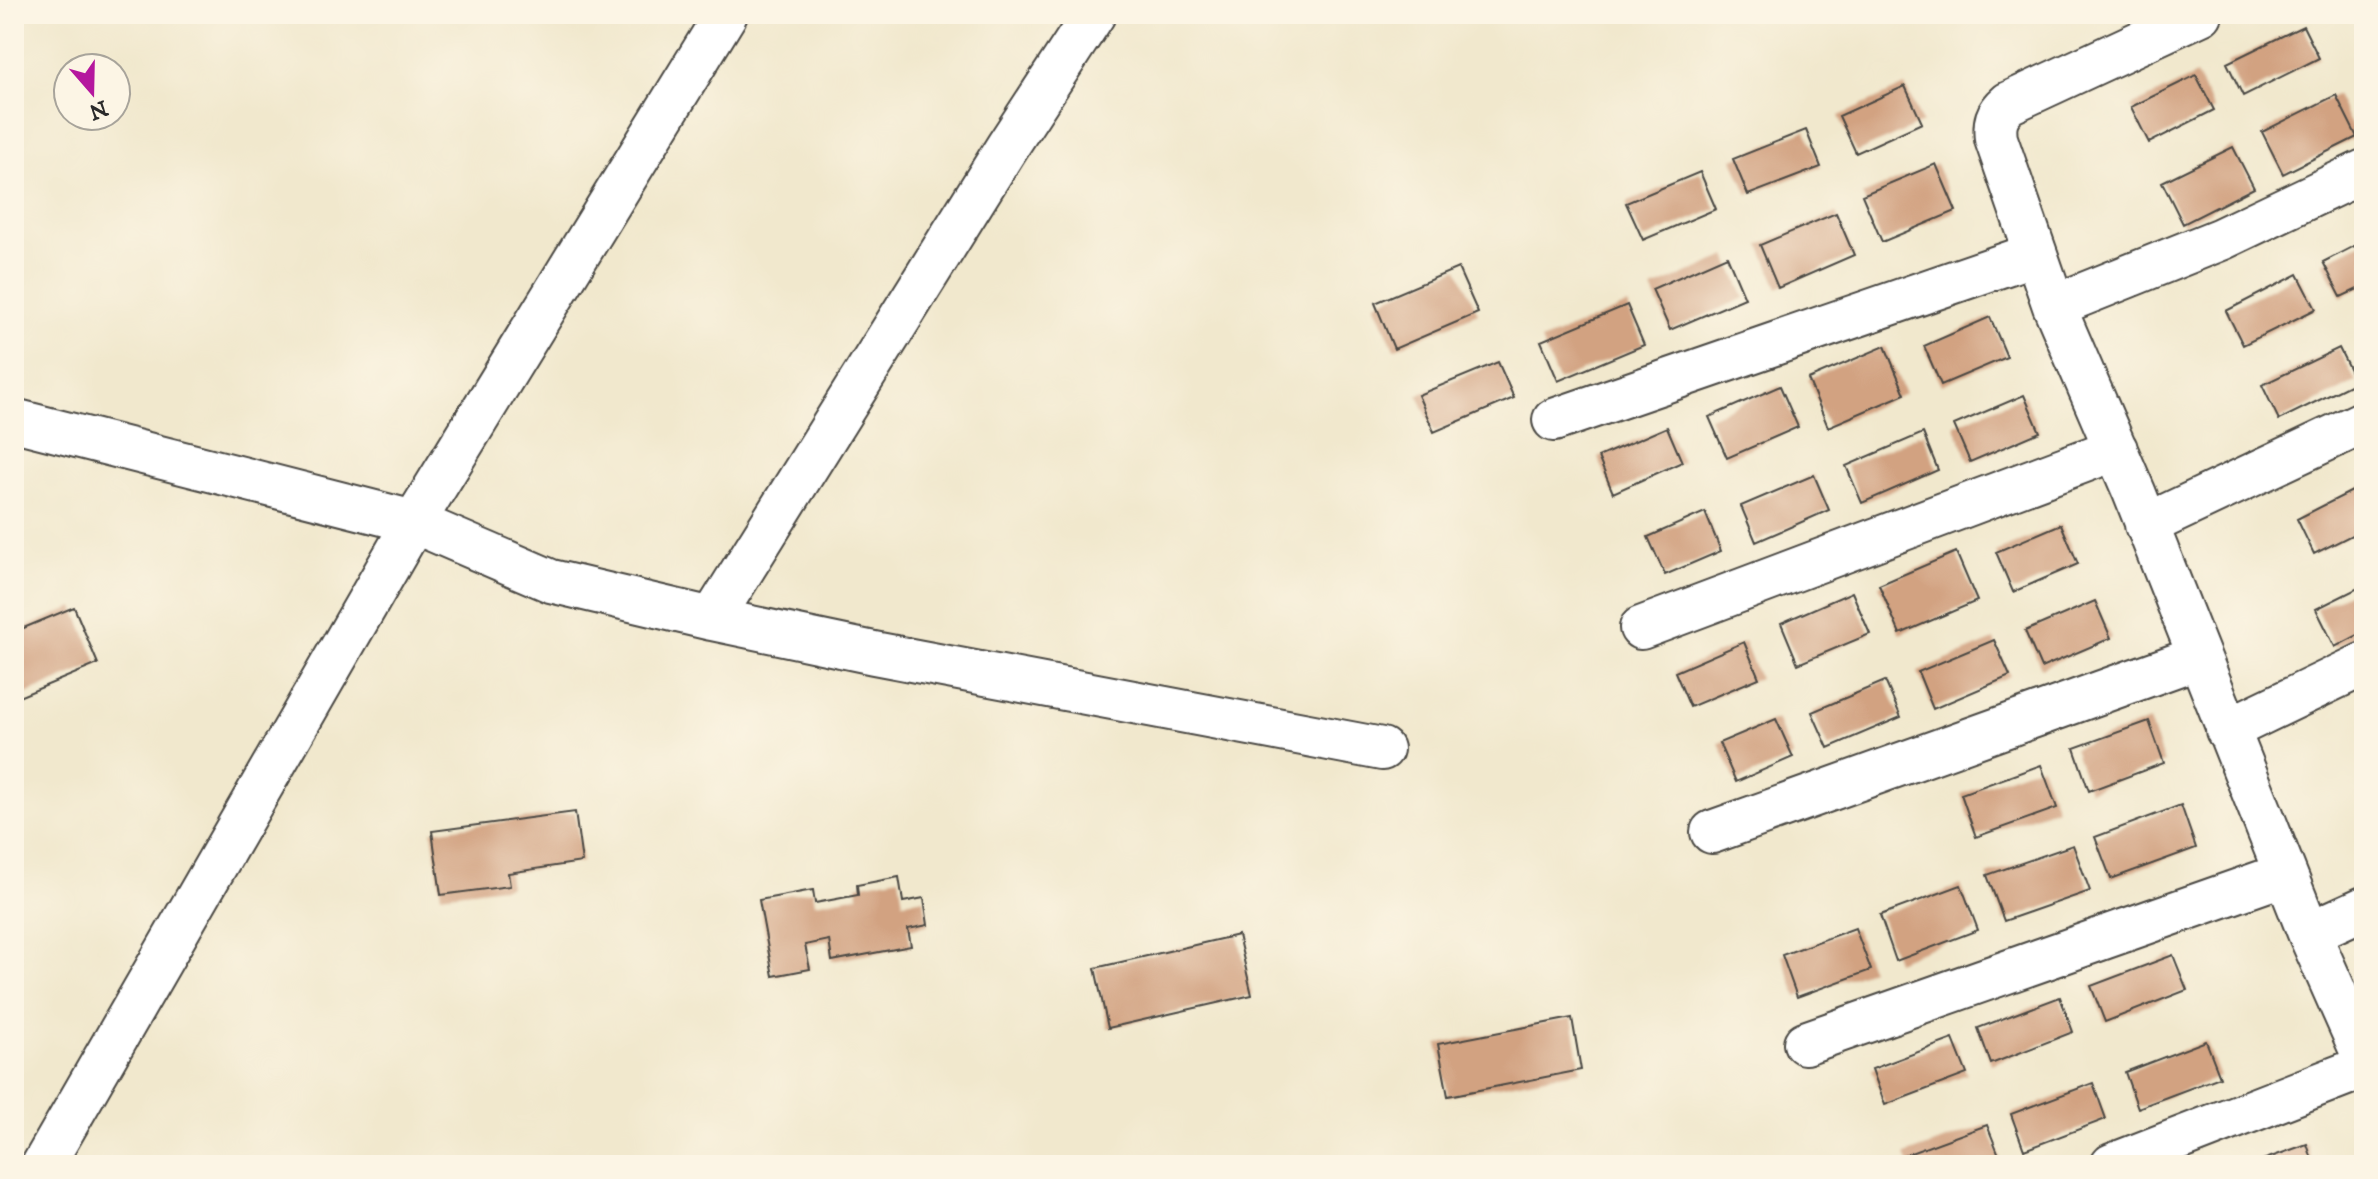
<svg xmlns="http://www.w3.org/2000/svg" width="2378" height="1179" viewBox="0 0 2378 1179" font-family="'IM FELL DW Pica',serif">
	<style>
		.building { fill: #d2a281 }
		.lines { fill: none; stroke-linecap: round; stroke-linejoin: round }
		.minor-casing { stroke: #494743; stroke-width: 46 }
		.minor { stroke: #fff; stroke-width: 42 }
	</style>
	<rect width="100%" height="100%" fill="#fcf5e5"/>
	<filter id="ink" filterUnits="userSpaceOnUse"><feTurbulence type="fractalNoise" baseFrequency=".0125" numOctaves="2"/><feDisplacementMap in="SourceGraphic" scale="16" xChannelSelector="R" yChannelSelector="G"/><feConvolveMatrix kernelMatrix="1 2 1 2 8 2 1 2 1" color-interpolation-filters="sRGB"/></filter>
	<filter id="wash" filterUnits="userSpaceOnUse"><feTurbulence type="fractalNoise" baseFrequency=".006" numOctaves="4" result="noise"/><feDisplacementMap in="SourceGraphic" scale="32" xChannelSelector="R" yChannelSelector="G"/><feGaussianBlur stdDeviation="1.8" result="paint"/><feColorMatrix in="noise" values="0 0 0 0 0 0 0 0 0 0 0 0 0 0 0 0 0 1.4 0 .05"/><feComposite in="paint" operator="in"/></filter>
	<g filter="url(#wash)">
		<rect width="100%" height="100%" fill="#f1e8cd"/>
		<g id="blocks">
			<!-- building -->
			<path class="building" d="M 2303,26 L 2319,58 L 2243,96 L 2227,63 Z
				M 2196,75 L 2214,110 L 2149,143 L 2131,107 Z
				M 1905,86 L 1922,123 L 1856,153 L 1839,116 Z
				M 2336,95 L 2357,137 L 2283,174 L 2262,132 Z
				M 1806,130 L 1821,167 L 1748,195 L 1733,159 Z
				M 2233,147 L 2254,188 L 2183,224 L 2162,182 Z
				M 1936,164 L 1956,211 L 1882,242 L 1862,195 Z
				M 1700,172 L 1716,209 L 1643,240 L 1626,203 Z
				M 1836,213 L 1854,255 L 1778,288 L 1760,245 Z
				M 2364,241 L 2364,286 L 2341,297 L 2323,262 Z
				M 1727,256 L 1745,298 L 1670,330 L 1652,289 Z
				M 1458,268 L 1478,313 L 1394,349 L 1375,303 Z
				M 2298,274 L 2316,309 L 2243,345 L 2226,311 Z
				M 1627,305 L 1644,345 L 1558,381 L 1541,341 Z
				M 1990,317 L 2007,357 L 1941,385 L 1924,346 Z
				M 1885,346 L 1905,394 L 1828,427 L 1808,379 Z
				M 2339,348 L 2356,382 L 2279,420 L 2262,385 Z
				M 1498,362 L 1514,398 L 1434,432 L 1418,395 Z
				M 1780,386 L 1798,427 L 1727,458 L 1709,417 Z
				M 2024,395 L 2040,432 L 1970,462 L 1954,425 Z
				M 1667,427 L 1682,462 L 1613,493 L 1598,457 Z
				M 1923,433 L 1938,470 L 1862,503 L 1846,466 Z
				M 1814,475 L 1829,510 L 1756,542 L 1741,506 Z
				M 2364,485 L 2364,529 L 2314,554 L 2297,519 Z
				M 1705,512 L 1721,551 L 1665,575 L 1648,537 Z
				M 2061,524 L 2078,564 L 2013,592 L 1996,552 Z
				M 1956,552 L 1977,601 L 1900,634 L 1879,585 Z
				M 2364,585 L 2364,632 L 2335,647 L 2316,609 Z
				M 1852,592 L 1870,634 L 1798,664 L 1781,623 Z
				M 2095,601 L 2111,638 L 2041,668 L 2025,631 Z
				M 74,607 L 98,664 L 14,699 L 14,632 Z
				M 1994,640 L 2010,676 L 1933,709 L 1918,672 Z
				M 1744,642 L 1759,678 L 1690,707 L 1675,672 Z
				M 1885,681 L 1901,717 L 1828,748 L 1812,712 Z
				M 1776,719 L 1793,757 L 1736,782 L 1719,743 Z
				M 2149,721 L 2164,763 L 2089,791 L 2074,748 Z
				M 2041,765 L 2057,808 L 1976,837 L 1961,794 Z
				M 2181,805 L 2196,848 L 2111,879 L 2095,837 Z
				M 575,812 L 582,862 L 508,873 L 510,886 L 441,895 L 432,831 Z
				M 2073,845 L 2090,891 L 2004,921 L 1987,875 Z
				M 899,877 L 903,902 L 924,898 L 928,925 L 908,929 L 911,946 L 832,961 L 829,940 L 805,945 L 810,969 L 773,976 L 759,900 L 813,890 L 815,903 L 858,895 L 857,885 Z
				M 1961,885 L 1978,930 L 1896,961 L 1880,915 Z
				M 1855,928 L 1871,970 L 1797,997 L 1782,955 Z
				M 1238,935 L 1252,995 L 1108,1028 L 1095,968 Z
				M 2173,955 L 2187,990 L 2105,1022 L 2091,986 Z
				M 2060,997 L 2073,1032 L 1991,1064 L 1978,1028 Z
				M 1572,1018 L 1581,1070 L 1448,1096 L 1438,1044 Z
				M 1953,1039 L 1967,1074 L 1885,1105 L 1872,1069 Z
				M 2206,1041 L 2220,1077 L 2138,1108 L 2125,1072 Z
				M 2093,1083 L 2106,1119 L 2024,1150 L 2011,1114 Z
				M 1987,1125 L 2001,1160 L 1987,1165 L 1909,1165 L 1905,1155 Z
				M 2307,1144 L 2314,1165 L 2249,1165 Z"/>
		</g>
	</g>
	<g filter="url(#ink)">
		<use href="#blocks" fill-opacity="0" stroke="#494743" stroke-width="2"/>
		<g class="lines">
			<defs>
				<path id="minor" d="M 2201,14 L 2009,103 C 1996,114 1994,123 1996,139 L 2054,306 L 2134,492 L 2309,933 L 2364,1057
					M 2054,306 L 2221,239 L 2364,171
					M 14,420 L 414,522 L 551,581 L 712,619 L 874,653 L 1382,749
					M 1554,420 L 2035,254
					M 2146,525 L 2364,422
					M 712,619 L 1007,147 L 1094,14
					M 1641,628 L 2116,449
					M 2227,730 L 2364,664
					M 1712,832 L 2199,657
					M 2309,933 L 2364,908
					M 1805,1043 L 2285,874
					M 43,1165 L 414,522 L 726,14
					M 2112,1165 L 2364,1067"/>
			</defs>
			<!-- minor casing -->
			<use href="#minor" class="minor-casing"/>
			<!-- minor -->
			<use href="#minor" class="minor"/>
		</g>
	</g>
	<!-- margin -->
	<rect width="2378" height="1179" fill="none" stroke="#fcf5e5" stroke-width="48"/>
	<!-- north arrow -->
	<g transform="translate(92 92) rotate(160)"><circle r="38" fill="#fcf5e5" stroke="#a8a49b" stroke-width="2"/>
	<path d="M0-6L14 30L0 20L-14 30Z" fill="#b5179e"/>
	<text y="-12" font-size="22" font-weight="bold" text-anchor="middle" fill="#2b2b2b">N</text>
	</g>
</svg>
